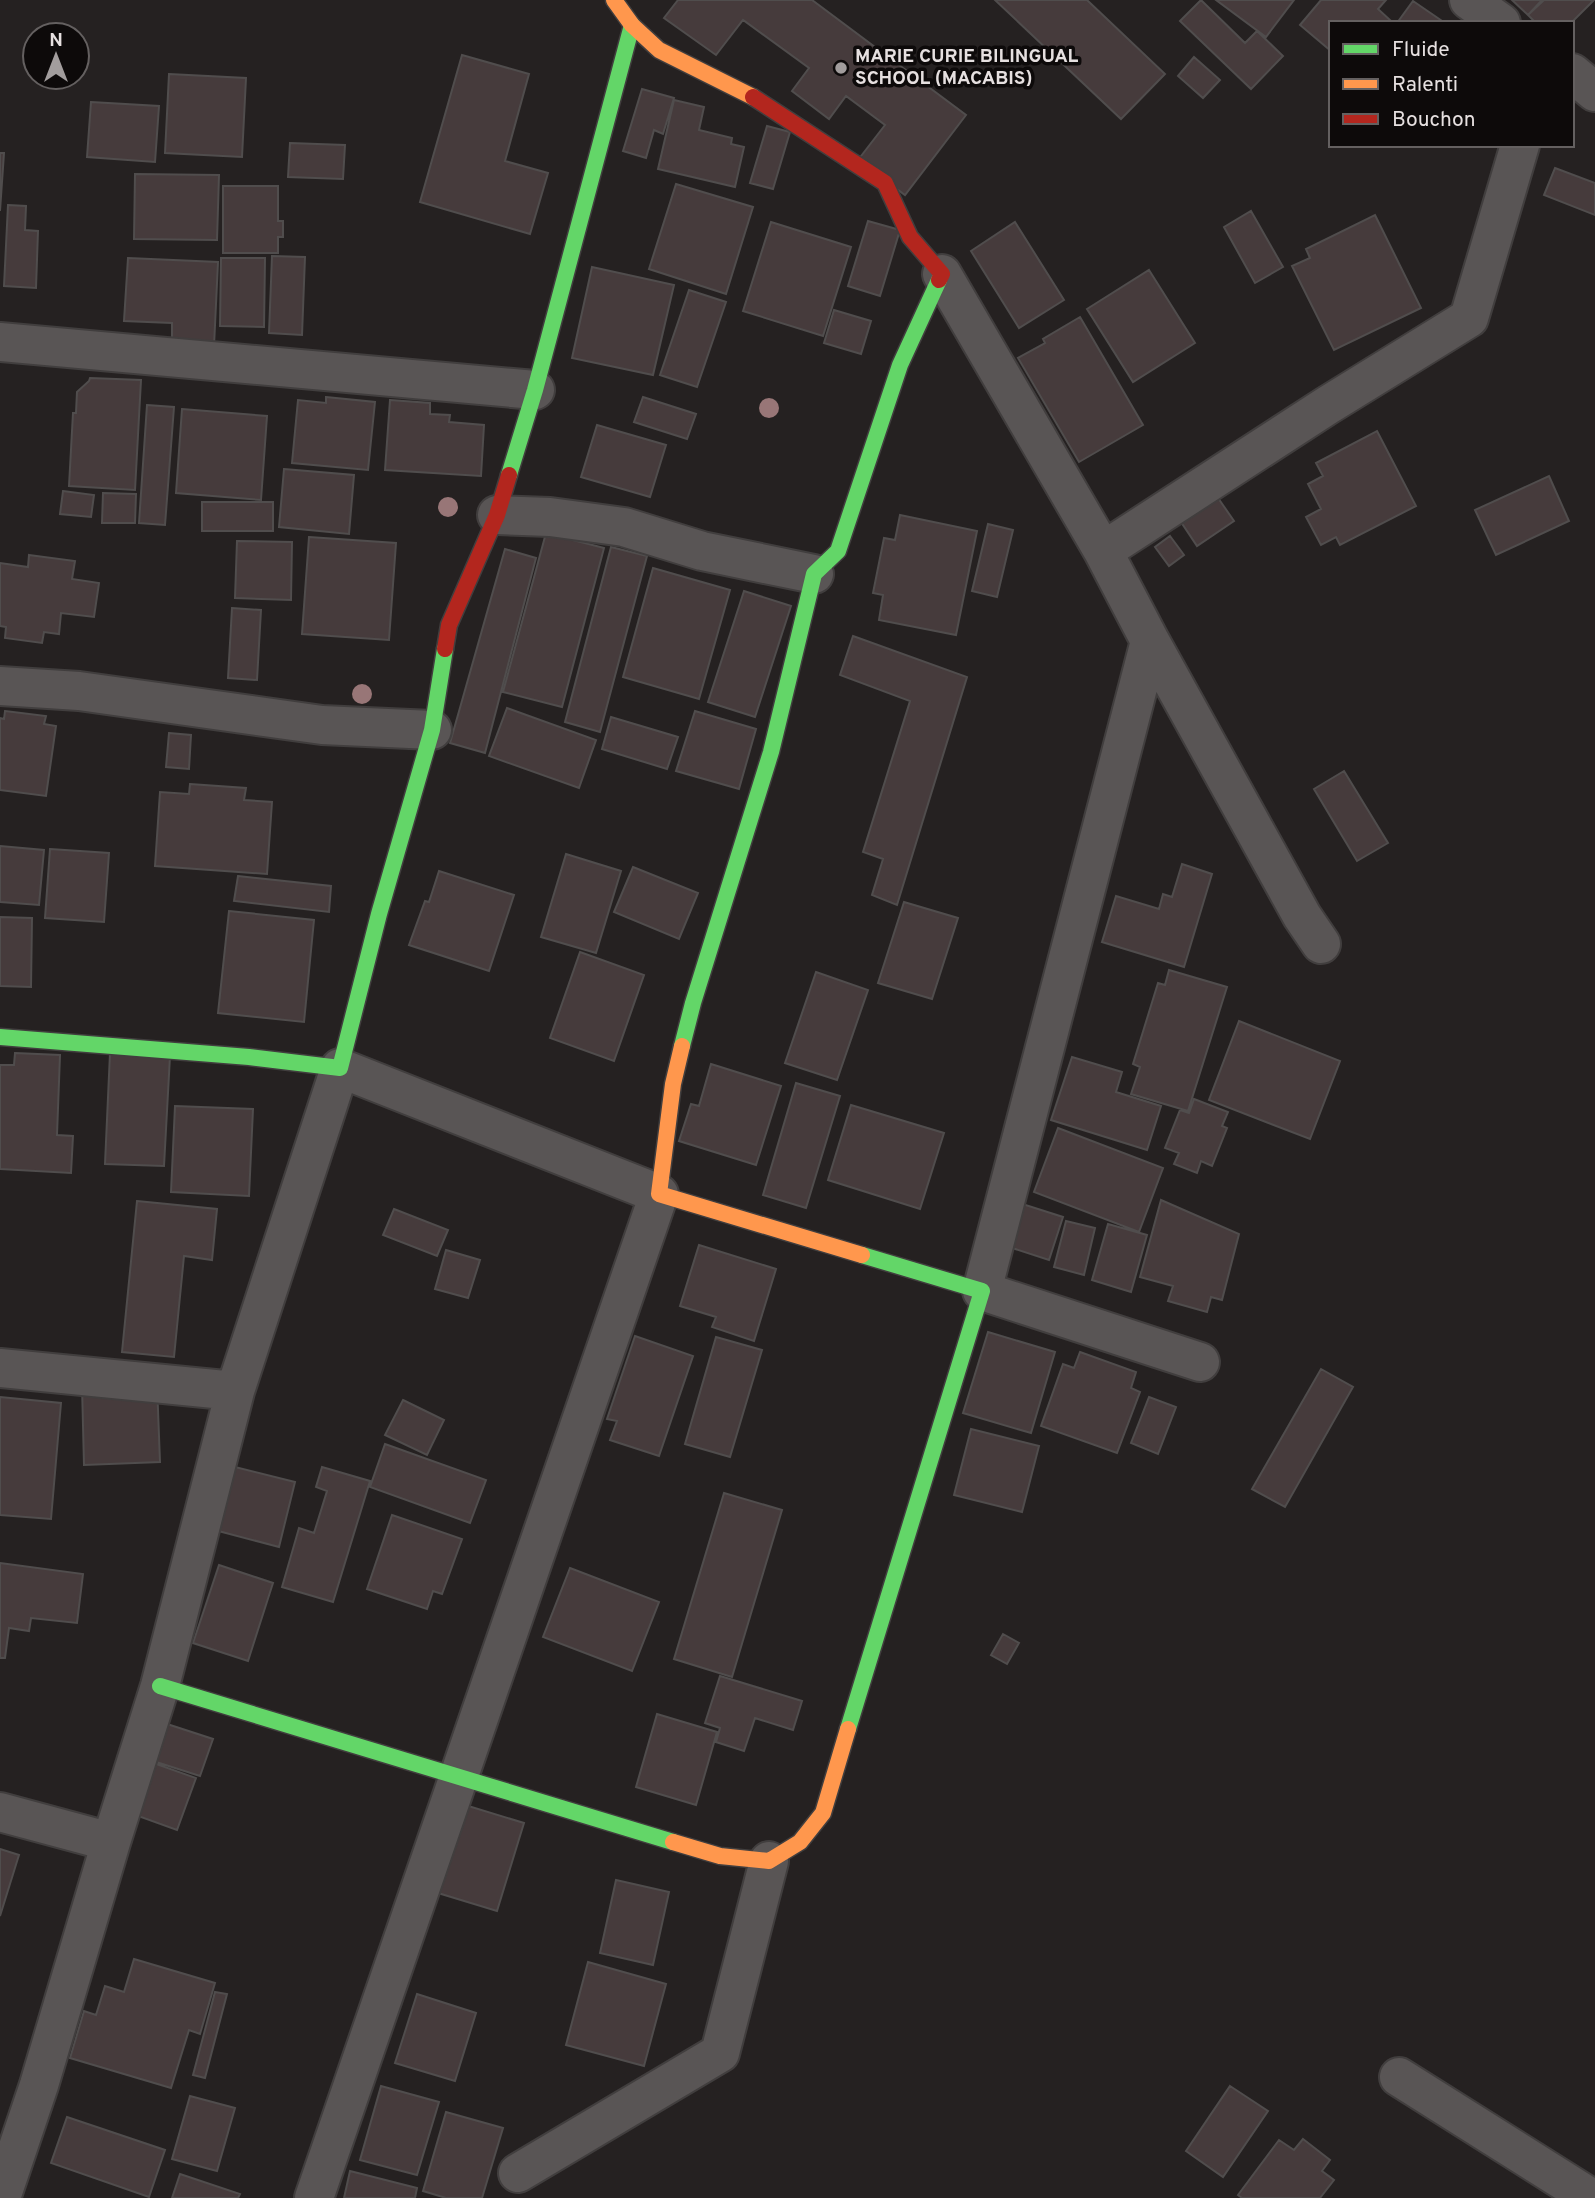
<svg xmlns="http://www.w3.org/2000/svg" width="1595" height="2198" viewBox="0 0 1595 2198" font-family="Overpass,sans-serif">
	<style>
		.building { fill: #463b3c; stroke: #504d4d; stroke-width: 2 }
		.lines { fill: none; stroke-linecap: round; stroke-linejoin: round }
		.street-casing { stroke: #413e3e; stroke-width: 42 }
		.fast-casing { stroke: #413e3e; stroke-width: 19 }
		.slow-casing { stroke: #413e3e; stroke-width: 19 }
		.jam-casing { stroke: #413e3e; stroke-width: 19 }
		.street { stroke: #595555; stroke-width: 38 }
		.fast { stroke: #63d668; stroke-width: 16 }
		.slow { stroke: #ff974d; stroke-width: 16 }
		.jam { stroke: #b3261e; stroke-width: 16 }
		.tree { fill: #987677 }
		.poi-dot { fill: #a29d9d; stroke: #0d0a0a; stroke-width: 2.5 }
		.labels { text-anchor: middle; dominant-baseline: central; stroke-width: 7; stroke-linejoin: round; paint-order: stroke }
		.poi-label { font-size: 19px; font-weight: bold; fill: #e6e0e0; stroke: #0d0a0a; text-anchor: start }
	</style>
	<rect width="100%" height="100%" fill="#252121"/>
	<!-- building -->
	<path class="building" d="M 678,0 L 812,0 L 966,115 L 905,195 L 858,160 L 885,125 L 846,96 L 829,119 L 792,91 L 809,68 L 743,20 L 716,55 L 664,18 Z
		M 995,0 L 1087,0 L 1165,74 L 1121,119 Z
		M 1201,0 L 1245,43 L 1257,31 L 1283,56 L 1251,89 L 1180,21 Z
		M 1216,0 L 1294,0 L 1266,37 Z
		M 1321,0 L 1386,0 L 1378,9 L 1391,21 L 1390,23 L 1331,23 L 1331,51 L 1300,25 Z
		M 1512,0 L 1542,0 L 1528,15 Z
		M 1544,0 L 1594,0 L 1571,23 L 1536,23 L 1528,15 Z
		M 1413,1 L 1445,23 L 1397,23 Z
		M 462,55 L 529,74 L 505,161 L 548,173 L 530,234 L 420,202 Z
		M 1194,57 L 1220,80 L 1203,98 L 1178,76 Z
		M 169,74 L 246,78 L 242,157 L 165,153 Z
		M 642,89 L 674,98 L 663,134 L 654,130 L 646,158 L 623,151 Z
		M 674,100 L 704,107 L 699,130 L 732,138 L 731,144 L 744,147 L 735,187 L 658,169 Z
		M 91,102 L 159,106 L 155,162 L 87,157 Z
		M 767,126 L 790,132 L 773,189 L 750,183 Z
		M 290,143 L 345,145 L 343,179 L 288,177 Z
		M 0,153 L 4,153 L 0,211 Z
		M 1555,168 L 1595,183 L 1595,215 L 1544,195 Z
		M 135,174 L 219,175 L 217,240 L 134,239 Z
		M 676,184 L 753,207 L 726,294 L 649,269 Z
		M 223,186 L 278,186 L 278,221 L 283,221 L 283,237 L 278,237 L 278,253 L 223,253 Z
		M 8,205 L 26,206 L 25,230 L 38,231 L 36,288 L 4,286 Z
		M 1251,211 L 1283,267 L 1255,283 L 1224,227 Z
		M 1375,215 L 1421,308 L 1334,350 L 1292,266 L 1310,258 L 1306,249 Z
		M 868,221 L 900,230 L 880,296 L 848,286 Z
		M 771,222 L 851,247 L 823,336 L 743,311 Z
		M 1015,222 L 1064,300 L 1019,328 L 971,251 Z
		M 272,256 L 305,257 L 302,335 L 269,333 Z
		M 128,258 L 218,262 L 214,346 L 172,344 L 172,323 L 124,321 Z
		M 221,258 L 265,258 L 264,327 L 220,326 Z
		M 592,267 L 674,285 L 653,375 L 572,358 Z
		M 1149,270 L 1195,343 L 1133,382 L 1087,309 Z
		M 689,290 L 726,302 L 697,387 L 660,375 Z
		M 834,310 L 871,321 L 861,354 L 824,343 Z
		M 1080,317 L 1143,425 L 1079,462 L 1018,358 L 1045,343 L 1043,339 Z
		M 90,378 L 141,380 L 135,490 L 69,486 L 73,413 L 76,413 L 77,392 L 89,381 Z
		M 326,397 L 375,402 L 368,470 L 292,463 L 298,400 L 326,403 Z
		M 643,397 L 696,414 L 687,439 L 634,422 Z
		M 390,400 L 430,403 L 430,414 L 450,415 L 449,422 L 484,425 L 481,476 L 385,470 Z
		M 147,405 L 174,407 L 165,525 L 139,523 Z
		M 182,409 L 267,416 L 261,500 L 176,493 Z
		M 597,425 L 666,445 L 650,497 L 581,477 Z
		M 1377,431 L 1416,506 L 1340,545 L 1336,537 L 1321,545 L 1306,517 L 1321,509 L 1308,484 L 1323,476 L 1316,463 Z
		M 284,469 L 354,475 L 349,534 L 279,527 Z
		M 1549,476 L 1569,521 L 1496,555 L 1475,510 Z
		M 63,491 L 94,495 L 91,517 L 60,514 Z
		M 103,493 L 136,494 L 135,523 L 102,523 Z
		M 1216,495 L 1234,521 L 1197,546 L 1179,519 Z
		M 202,502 L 273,502 L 273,531 L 202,531 Z
		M 900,515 L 977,531 L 956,635 L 879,620 L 883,595 L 873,593 L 884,538 L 895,540 Z
		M 988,524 L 1013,530 L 997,597 L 972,591 Z
		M 546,533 L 604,548 L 562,707 L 503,692 Z
		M 1170,536 L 1184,555 L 1169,566 L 1155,547 Z
		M 309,537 L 396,543 L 389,640 L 302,634 Z
		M 237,541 L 292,542 L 291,600 L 235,598 Z
		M 611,547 L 647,556 L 600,732 L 565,722 Z
		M 505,549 L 536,558 L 485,753 L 450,743 Z
		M 29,555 L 75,561 L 72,579 L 99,583 L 94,617 L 61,613 L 59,634 L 44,632 L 42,643 L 5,638 L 6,627 L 0,626 L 0,563 L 28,567 Z
		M 653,568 L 730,590 L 699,699 L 623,677 Z
		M 744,591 L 791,606 L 755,717 L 708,702 Z
		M 232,608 L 261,610 L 257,680 L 228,678 Z
		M 853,636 L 967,677 L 897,905 L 872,895 L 883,859 L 863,852 L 910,701 L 840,675 Z
		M 507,708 L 596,740 L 579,788 L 489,756 Z
		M 5,711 L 46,716 L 44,724 L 56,726 L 46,796 L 0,790 L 0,718 L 4,719 Z
		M 695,711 L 756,729 L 739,789 L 676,771 Z
		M 611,717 L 678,737 L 667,769 L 602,749 Z
		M 169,733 L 191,735 L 189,769 L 166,767 Z
		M 1344,771 L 1388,843 L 1357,861 L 1314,789 Z
		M 190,784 L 246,788 L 244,800 L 272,802 L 267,874 L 155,866 L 160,792 L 189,794 Z
		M 0,846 L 44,850 L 39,905 L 0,902 Z
		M 50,849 L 109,853 L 104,922 L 45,918 Z
		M 566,854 L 621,871 L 596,953 L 541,937 Z
		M 1182,864 L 1212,874 L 1184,967 L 1102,942 L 1116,896 L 1159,909 L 1163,894 L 1172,897 Z
		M 633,867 L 698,893 L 679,939 L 614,912 Z
		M 439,871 L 514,895 L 489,971 L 409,945 L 425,901 L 429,902 Z
		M 238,876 L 331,886 L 329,912 L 234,901 Z
		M 904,902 L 958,918 L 932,999 L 878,983 Z
		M 229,911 L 314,920 L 304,1022 L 218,1013 Z
		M 0,917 L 32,918 L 31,987 L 0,986 Z
		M 580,952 L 644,975 L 614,1061 L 550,1038 Z
		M 1169,970 L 1227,987 L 1188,1111 L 1131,1094 L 1140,1067 L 1133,1064 L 1158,983 L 1165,985 Z
		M 816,972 L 868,990 L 837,1080 L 785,1063 Z
		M 1239,1021 L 1340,1061 L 1310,1139 L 1209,1100 Z
		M 15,1053 L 60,1055 L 57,1135 L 73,1136 L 71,1173 L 0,1169 L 0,1065 L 14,1065 Z
		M 110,1053 L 170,1056 L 164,1166 L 105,1164 Z
		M 1072,1057 L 1122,1072 L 1116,1092 L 1161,1106 L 1147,1150 L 1051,1120 Z
		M 711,1064 L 781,1086 L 756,1165 L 679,1141 L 691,1104 L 699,1106 Z
		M 796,1083 L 840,1096 L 806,1208 L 763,1195 Z
		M 1194,1099 L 1228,1112 L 1222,1126 L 1227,1128 L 1212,1166 L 1201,1161 L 1197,1173 L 1174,1164 L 1179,1153 L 1165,1148 L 1180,1110 L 1189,1113 Z
		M 851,1105 L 944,1133 L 920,1209 L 828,1180 Z
		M 175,1106 L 253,1109 L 249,1196 L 171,1192 Z
		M 1058,1128 L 1163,1168 L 1139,1232 L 1034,1192 Z
		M 1161,1200 L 1239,1234 L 1222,1300 L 1211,1297 L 1207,1312 L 1168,1301 L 1173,1286 L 1140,1277 Z
		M 137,1201 L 217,1209 L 212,1260 L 184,1256 L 174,1357 L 122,1352 Z
		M 1016,1202 L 1063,1217 L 1049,1260 L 1003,1245 Z
		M 394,1209 L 448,1230 L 437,1256 L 383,1235 Z
		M 1066,1221 L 1095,1228 L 1084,1275 L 1054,1267 Z
		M 1108,1224 L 1147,1235 L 1131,1292 L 1092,1280 Z
		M 699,1245 L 776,1269 L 754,1341 L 712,1327 L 716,1317 L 680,1306 Z
		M 446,1250 L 480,1260 L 468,1298 L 435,1289 Z
		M 988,1332 L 1055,1352 L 1031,1433 L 963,1413 Z
		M 635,1336 L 693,1356 L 659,1456 L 610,1440 L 617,1421 L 607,1419 Z
		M 716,1337 L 762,1350 L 730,1457 L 685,1444 Z
		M 1080,1352 L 1136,1372 L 1131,1388 L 1140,1392 L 1117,1453 L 1041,1426 L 1063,1364 L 1074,1368 Z
		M 1321,1369 L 1353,1387 L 1285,1507 L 1252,1489 Z
		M 157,1384 L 160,1462 L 84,1465 L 82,1386 Z
		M 0,1397 L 61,1403 L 51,1519 L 0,1515 Z
		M 1149,1397 L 1176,1407 L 1158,1454 L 1131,1443 Z
		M 403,1400 L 444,1420 L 427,1455 L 385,1435 Z
		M 971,1429 L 1039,1446 L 1022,1512 L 954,1495 Z
		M 385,1444 L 486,1480 L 470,1523 L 370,1487 Z
		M 223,1464 L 295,1482 L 279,1547 L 207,1528 Z
		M 322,1467 L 370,1481 L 333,1602 L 282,1587 L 299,1528 L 314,1533 L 327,1491 L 316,1487 Z
		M 724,1493 L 782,1510 L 732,1677 L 674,1659 Z
		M 392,1515 L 462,1539 L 442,1594 L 433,1591 L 427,1609 L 367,1589 Z
		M 0,1563 L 83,1574 L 77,1623 L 31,1618 L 29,1631 L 9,1628 L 5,1658 L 0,1658 Z
		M 219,1565 L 273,1583 L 248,1661 L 193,1643 Z
		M 570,1568 L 659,1602 L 632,1671 L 543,1637 Z
		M 1003,1634 L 1019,1643 L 1007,1664 L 991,1655 Z
		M 720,1676 L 802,1701 L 793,1730 L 755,1718 L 744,1751 L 716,1742 L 720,1728 L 705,1723 Z
		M 657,1714 L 717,1732 L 696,1805 L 636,1787 Z
		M 161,1722 L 213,1739 L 200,1776 L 150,1760 Z
		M 145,1760 L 196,1778 L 177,1830 L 127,1812 Z
		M 465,1805 L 524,1823 L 497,1911 L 438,1893 Z
		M 0,1849 L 19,1855 L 0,1916 Z
		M 616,1880 L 669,1892 L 653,1965 L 600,1953 Z
		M 134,1959 L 215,1983 L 200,2034 L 189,2030 L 171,2088 L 70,2058 L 84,2011 L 96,2015 L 105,1986 L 124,1992 Z
		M 588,1962 L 666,1984 L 644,2066 L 566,2045 Z
		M 215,1992 L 227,1994 L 205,2078 L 193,2075 Z
		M 417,1994 L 476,2013 L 455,2081 L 395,2063 Z
		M 381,2086 L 439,2102 L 417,2175 L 360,2160 Z
		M 1230,2086 L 1268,2111 L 1223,2177 L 1186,2151 Z
		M 190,2096 L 235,2108 L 217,2171 L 172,2159 Z
		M 446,2112 L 503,2128 L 482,2198 L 446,2198 L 423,2191 Z
		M 67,2117 L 165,2150 L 149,2197 L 51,2163 Z
		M 1303,2139 L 1330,2160 L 1322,2171 L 1334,2180 L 1320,2198 L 1242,2198 L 1238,2195 L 1279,2140 L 1294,2150 Z
		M 350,2171 L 417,2188 L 415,2198 L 344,2198 Z
		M 180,2174 L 240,2194 L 238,2198 L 172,2198 Z"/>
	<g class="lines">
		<defs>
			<path id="street" d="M 1469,0 L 1501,23
				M 1572,73 L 1595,92
				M 942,274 L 1103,551 L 1150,641 L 982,1291 L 1200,1362
				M 0,342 L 535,390
				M 497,515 L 550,517 L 624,527 L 702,551 L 814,574
				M 1103,551 L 1328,405 L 1469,318 L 1520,145
				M 1150,641 L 1302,916 L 1321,944
				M 0,686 L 79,691 L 322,725 L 432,730
				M 0,1368 L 235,1391
				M 0,1812 L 111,1842
				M 1399,2077 L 1591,2198
				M 518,2173 L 720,2053 L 769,1861
				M 1,2198 L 39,2085 L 111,1842 L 160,1686 L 235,1391 L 340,1068 L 659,1194 L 314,2198"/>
			<path id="fast" d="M 509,475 L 535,390 L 632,25
				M 0,1037 L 249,1057 L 340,1068 L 379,914 L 432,730 L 445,649
				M 682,1046 L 693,1003 L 771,752 L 814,574 L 838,551 L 900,365 L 939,280
				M 160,1686 L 673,1842
				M 848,1729 L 982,1291 L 862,1255"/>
			<path id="slow" d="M 614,0 L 632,25 L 659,50 L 753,97
				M 682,1046 L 673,1084 L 659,1194 L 862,1255
				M 673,1842 L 720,1856 L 769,1861 L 800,1842 L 823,1813 L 848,1729"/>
			<path id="jam" d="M 753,97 L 885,183 L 910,237 L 942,274 L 939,280
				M 445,649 L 449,625 L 497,515 L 509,475"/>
		</defs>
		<!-- street casing -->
		<use href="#street" class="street-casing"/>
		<!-- fast casing -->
		<use href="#fast" class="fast-casing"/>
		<!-- slow casing -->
		<use href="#slow" class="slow-casing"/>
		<!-- jam casing -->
		<use href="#jam" class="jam-casing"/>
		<!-- street -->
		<use href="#street" class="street"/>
		<!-- fast -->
		<use href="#fast" class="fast"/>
		<!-- slow -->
		<use href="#slow" class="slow"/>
		<!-- jam -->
		<use href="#jam" class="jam"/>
	</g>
	<!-- trees -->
	<g class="tree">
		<circle cx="769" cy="408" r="10"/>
		<circle cx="448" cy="507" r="10"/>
		<circle cx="362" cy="694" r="10"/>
	</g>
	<!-- markers -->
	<circle class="poi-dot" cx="841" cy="68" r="7"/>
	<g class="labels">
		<!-- poi labels -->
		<g class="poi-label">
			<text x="855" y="57">MARIE CURIE BILINGUAL<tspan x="855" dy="22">SCHOOL (MACABIS)</tspan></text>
		</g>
	</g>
	<!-- legend -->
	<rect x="1329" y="21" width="245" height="126" fill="#0d0a0a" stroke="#646060" stroke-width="2"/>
	<rect x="1343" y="44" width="35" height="10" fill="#63d668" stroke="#646060" stroke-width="2"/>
	<text x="1392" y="56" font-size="21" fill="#e6e0e0">Fluide</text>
	<rect x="1343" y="79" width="35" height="10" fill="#ff974d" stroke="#646060" stroke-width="2"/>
	<text x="1392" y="91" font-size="21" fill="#e6e0e0">Ralenti</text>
	<rect x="1343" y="114" width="35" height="10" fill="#b3261e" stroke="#646060" stroke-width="2"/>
	<text x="1392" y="126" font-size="21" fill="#e6e0e0">Bouchon</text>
	<!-- north arrow -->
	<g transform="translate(56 56)"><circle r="33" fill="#0d0a0a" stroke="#646060" stroke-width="2"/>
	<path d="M0-5L12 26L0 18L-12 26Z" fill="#a29d9d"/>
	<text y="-10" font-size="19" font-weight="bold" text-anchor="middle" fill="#e6e0e0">N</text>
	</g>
</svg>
